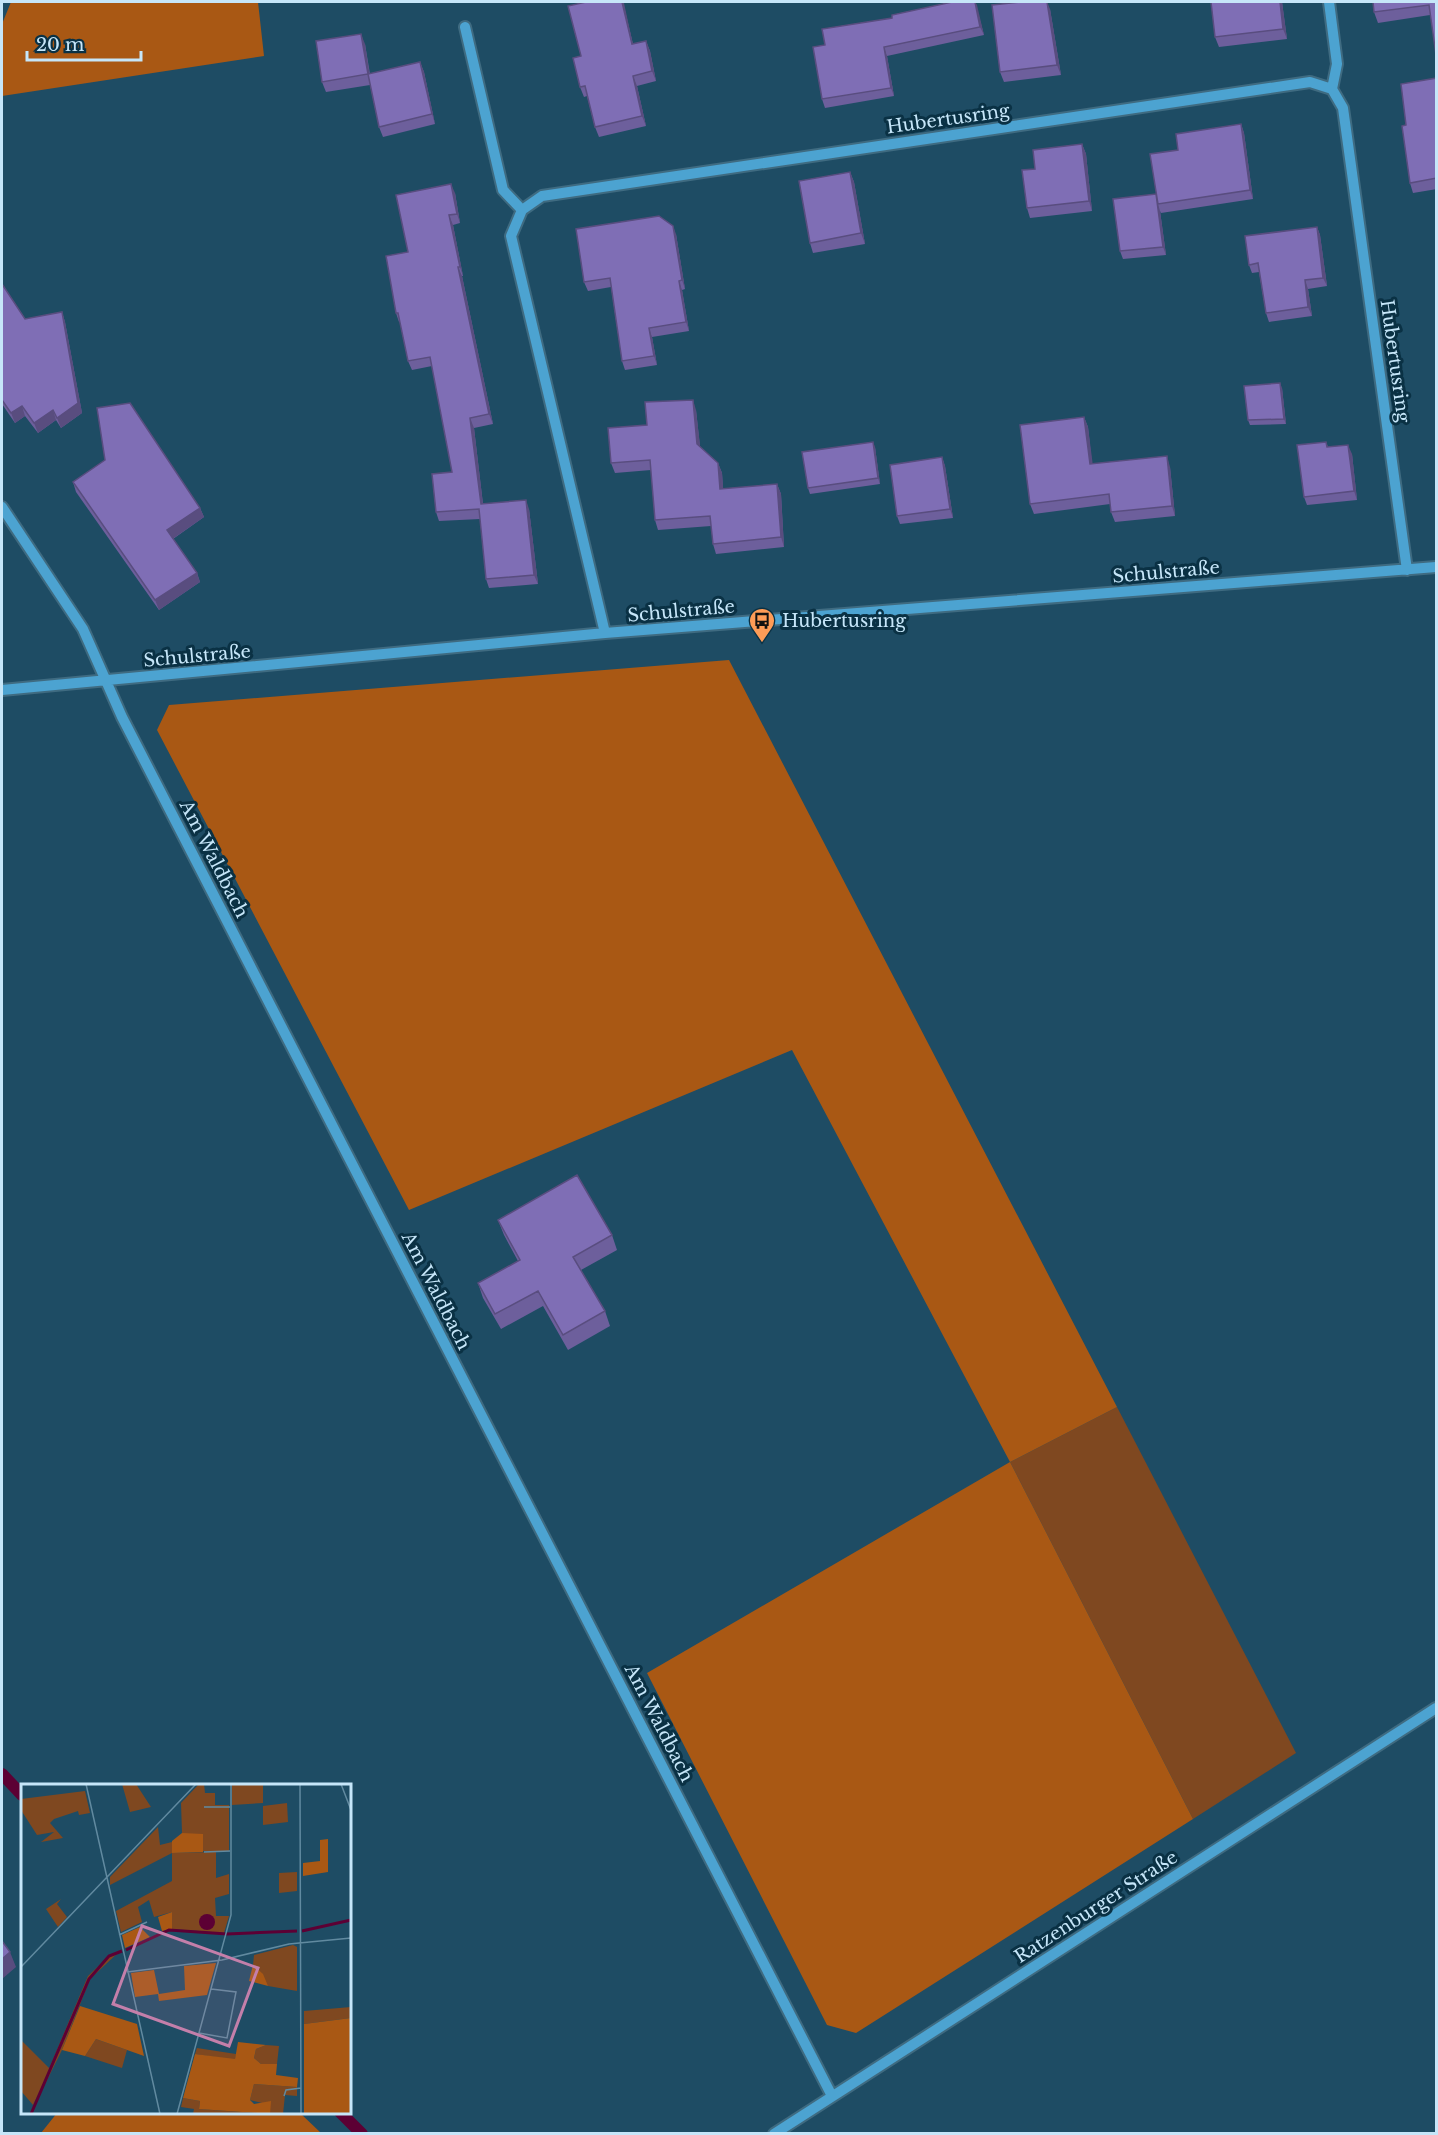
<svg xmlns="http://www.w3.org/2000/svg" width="1438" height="2135" viewBox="0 0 1438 2135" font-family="'Libre Baskerville',serif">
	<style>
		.green { fill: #7f4820 }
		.forest { fill: #a95814 }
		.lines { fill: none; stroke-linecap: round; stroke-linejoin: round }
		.stream { stroke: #5c0034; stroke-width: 12 }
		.minor-casing { stroke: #3f6b81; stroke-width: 14 }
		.minor { stroke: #4ca3d1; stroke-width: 10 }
		.wall { fill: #6d5f9c }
		.shaded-wall { fill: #594d7f }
		.building { fill: #7f6eb5; stroke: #594d7f; stroke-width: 1.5 }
		.labels { text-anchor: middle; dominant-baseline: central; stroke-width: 6; stroke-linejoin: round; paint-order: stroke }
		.street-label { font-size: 18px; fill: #c6e6f9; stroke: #0a3144 }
		.poi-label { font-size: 18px; fill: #c6e6f9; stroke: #0a3144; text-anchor: start }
		.inset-river { fill: none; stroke: #5c0034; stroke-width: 3 }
		.inset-road { fill: none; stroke: #618aa0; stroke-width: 1.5 }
		.view { fill: #c47faa; fill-opacity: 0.15; stroke: #c47faa; stroke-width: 3 }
		.inset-edge { fill: none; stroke: #c6e6f9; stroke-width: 3 }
	</style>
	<rect width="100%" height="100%" fill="#1e4c64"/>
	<!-- green -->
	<path class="green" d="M 1117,1407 L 1296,1753 L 1193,1819 L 1010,1462 Z"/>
	<!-- forest -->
	<path class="forest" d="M 11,2 L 258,2 L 264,56 L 2,96 L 2,24 Z
		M 729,660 L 1117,1407 L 1010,1462 L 1193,1819 L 856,2033 L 827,2025 L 647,1673 L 1010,1462 L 792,1050 L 409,1210 L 157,730 L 169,705 Z
		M 57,2113 L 300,2113 L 321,2133 L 41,2133 Z"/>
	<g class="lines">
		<!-- stream -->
		<path class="stream" d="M 2,1774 L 22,1795
			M 340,2112 L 362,2134"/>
		<defs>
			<path id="minor" d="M 1329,2 L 1337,64 L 1332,89
				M 465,27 L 503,190 L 522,210
				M 2,507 L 83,629 L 122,717 L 832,2096
				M 605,633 L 511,236 L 522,210 L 542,196 L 1310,82 L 1332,89 L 1343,108 L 1407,570
				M 2,690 L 605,633 L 1436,567
				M 774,2134 L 1436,1708"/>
		</defs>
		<!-- minor casing -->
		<use href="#minor" class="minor-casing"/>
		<!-- minor -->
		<use href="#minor" class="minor"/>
	</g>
	<!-- wall -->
	<path class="wall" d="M 586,2 L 623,2 L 633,44 L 646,41 L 650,51 L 656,81 L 637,86 L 646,126 L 599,137 L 595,127 L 587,96 L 584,97 L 580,87 L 581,56 Z
		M 952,2 L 975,2 L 984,35 L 887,56 L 894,96 L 825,108 L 822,99 L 825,45 Z
		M 1282,2 L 1287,39 L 1219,47 L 1215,37 Z
		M 1437,2 L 1430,15 L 1378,23 L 1374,12 Z
		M 1050,9 L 1061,75 L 1004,82 L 1000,72 Z
		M 365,44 L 370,74 L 420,62 L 424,72 L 435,124 L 383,137 L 379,127 L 370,85 L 326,92 L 322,82 Z
		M 1437,78 L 1437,189 L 1413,193 L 1410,183 L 1406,125 Z
		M 1241,124 L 1244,133 L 1253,199 L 1161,213 L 1160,211 L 1166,255 L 1123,259 L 1120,251 L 1156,194 L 1178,150 Z
		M 1082,144 L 1086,154 L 1092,211 L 1030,218 L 1027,208 L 1035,169 Z
		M 850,172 L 854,182 L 865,244 L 813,253 L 810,243 Z
		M 455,193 L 460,223 L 453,225 L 463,276 L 462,276 L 493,424 L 474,428 L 483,504 L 529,509 L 538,584 L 489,588 L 486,579 L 480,519 L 439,521 L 436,512 L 452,472 L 432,366 L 412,370 L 408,361 L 400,322 L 399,322 L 396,313 L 408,252 Z
		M 1317,227 L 1320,235 L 1327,286 L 1308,289 L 1312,316 L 1269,322 L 1266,313 L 1259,272 L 1252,273 L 1249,265 Z
		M 676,234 L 685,289 L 682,290 L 689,331 L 652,337 L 657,365 L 625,370 L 622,361 L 611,287 L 588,291 L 584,282 Z
		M 2,284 L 25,319 L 62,312 L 65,322 L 82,413 L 61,428 L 56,420 L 38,433 L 25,416 L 15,423 L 2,404 Z
		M 1282,388 L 1286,424 L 1250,425 L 1248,420 Z
		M 696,410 L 700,447 L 718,463 L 722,473 L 723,489 L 777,484 L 781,494 L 784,547 L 716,554 L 713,544 L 711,526 L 658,530 L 655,520 L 651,470 L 615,473 L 611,463 Z
		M 1084,417 L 1088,427 L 1092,464 L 1170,467 L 1175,516 L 1115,522 L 1111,512 L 1110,504 L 1034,514 L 1030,504 Z
		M 1326,442 L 1328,447 L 1352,454 L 1357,500 L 1307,505 L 1304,497 Z
		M 875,447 L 880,484 L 810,494 L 808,488 Z
		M 942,457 L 945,466 L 953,518 L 900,524 L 897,516 Z
		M 73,482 L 200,508 L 204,517 L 173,539 L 197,573 L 200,582 L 159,610 L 76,492 Z
		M 498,1220 L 612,1235 L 617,1250 L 581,1270 L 605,1311 L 610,1326 L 568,1350 L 543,1306 L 501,1329 L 483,1298 L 478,1283 L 518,1261 L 504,1235 Z"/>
	<!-- shaded-wall -->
	<path class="shaded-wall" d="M 622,2 L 623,2 L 624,3 L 635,54 L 632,44 Z
		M 975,2 L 977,5 L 984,35 L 980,27 Z
		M 1047,2 L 1050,9 L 1061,75 L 1057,65 Z
		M 1280,2 L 1282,2 L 1287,39 L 1283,29 Z
		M 361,34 L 365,44 L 371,84 L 368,74 Z
		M 646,41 L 650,51 L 656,81 L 652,71 Z
		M 884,47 L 887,56 L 894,96 L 891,88 Z
		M 420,62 L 424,72 L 435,124 L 432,114 Z
		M 633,76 L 637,86 L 646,126 L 642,116 Z
		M 1241,124 L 1244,133 L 1253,199 L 1250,190 Z
		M 1082,144 L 1086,154 L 1092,211 L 1089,201 Z
		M 850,172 L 854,182 L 865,244 L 861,233 Z
		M 451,184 L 455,193 L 460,223 L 457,214 Z
		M 1156,194 L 1158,204 L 1160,211 L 1166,255 L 1163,247 Z
		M 449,215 L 453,225 L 463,276 L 460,267 Z
		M 673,226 L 676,234 L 685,289 L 682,280 Z
		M 1317,227 L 1320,235 L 1327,286 L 1323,278 Z
		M 458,267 L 462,276 L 493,424 L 489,414 Z
		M 1305,280 L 1308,289 L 1312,316 L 1308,307 Z
		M 679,281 L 682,290 L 689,331 L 686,322 Z
		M 62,312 L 65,322 L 82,413 L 61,428 L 57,418 Z
		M 649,328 L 652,337 L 657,365 L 654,356 Z
		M 1280,383 L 1282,388 L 1286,424 L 1284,419 Z
		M 693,400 L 696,410 L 701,454 L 697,444 Z
		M 22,406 L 25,416 L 15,423 L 11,413 Z
		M 53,410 L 56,420 L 38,433 L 34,423 Z
		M 1084,417 L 1088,427 L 1094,474 L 1090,464 Z
		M 470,418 L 474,428 L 484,513 L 481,504 Z
		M 873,442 L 875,447 L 880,484 L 878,478 Z
		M 1348,445 L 1352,454 L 1357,500 L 1354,491 Z
		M 1167,456 L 1170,467 L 1175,516 L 1172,506 Z
		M 942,457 L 945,466 L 953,518 L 950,509 Z
		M 718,463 L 722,473 L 724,499 L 720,489 Z
		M 777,484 L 781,494 L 784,547 L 781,537 Z
		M 526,500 L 529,509 L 538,584 L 534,575 Z
		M 200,508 L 204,517 L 171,540 L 167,530 Z
		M 197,573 L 200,582 L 159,610 L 155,600 Z
		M 10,1952 L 16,1967 L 2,1979 L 2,1959 Z"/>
	<!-- building -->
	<path class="building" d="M 586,2 L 622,2 L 632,44 L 646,41 L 652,71 L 633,76 L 642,116 L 595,127 L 585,86 L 580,87 L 573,58 L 581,56 L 568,6 Z
		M 952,2 L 975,2 L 980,27 L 884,47 L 891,88 L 822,99 L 813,47 L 825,45 L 822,29 L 892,18 L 892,15 Z
		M 1020,2 L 1047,2 L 1057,65 L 1000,72 L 992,5 Z
		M 1211,2 L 1280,2 L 1283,29 L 1215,37 Z
		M 1373,2 L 1437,2 L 1437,62 L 1429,5 L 1374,12 Z
		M 361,34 L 368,74 L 322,82 L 316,41 Z
		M 420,62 L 432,114 L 379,127 L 368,74 Z
		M 1437,78 L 1437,178 L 1410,183 L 1402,126 L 1406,125 L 1401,84 Z
		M 1241,124 L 1250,190 L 1158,204 L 1150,154 L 1178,150 L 1176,134 Z
		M 1082,144 L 1089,201 L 1027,208 L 1022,170 L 1035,169 L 1033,150 Z
		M 850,172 L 861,233 L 810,243 L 799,181 Z
		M 451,184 L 457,214 L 449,215 L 460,267 L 458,267 L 489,414 L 470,418 L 481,504 L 526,500 L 534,575 L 486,579 L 479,509 L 436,512 L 432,474 L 452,472 L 430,357 L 408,361 L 398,313 L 396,313 L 386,256 L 408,252 L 396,195 Z
		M 1156,194 L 1163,247 L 1120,251 L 1113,199 Z
		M 659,216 L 673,226 L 682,280 L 679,281 L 686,322 L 649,328 L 654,356 L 622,361 L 610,278 L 584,282 L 576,229 Z
		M 1317,227 L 1323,278 L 1305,280 L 1308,307 L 1266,313 L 1258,263 L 1249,265 L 1245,236 Z
		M 2,284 L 25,319 L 62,312 L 78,403 L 57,418 L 53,410 L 34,423 L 22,406 L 11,413 L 2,400 Z
		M 1280,383 L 1284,419 L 1248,420 L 1244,386 Z
		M 693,400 L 697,444 L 718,463 L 720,489 L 777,484 L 781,537 L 713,544 L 710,516 L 655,520 L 650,460 L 611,463 L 608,428 L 647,425 L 645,402 Z
		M 130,403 L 200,508 L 167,530 L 197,573 L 155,600 L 73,482 L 105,460 L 97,408 Z
		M 1084,417 L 1090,464 L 1167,456 L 1172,506 L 1111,512 L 1109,494 L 1030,504 L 1020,425 Z
		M 873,442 L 878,478 L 808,488 L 802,452 Z
		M 1326,442 L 1327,447 L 1348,445 L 1354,491 L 1304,497 L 1297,445 Z
		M 942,457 L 950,509 L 897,516 L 890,465 Z
		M 577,1175 L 612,1235 L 573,1257 L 605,1311 L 563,1335 L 538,1291 L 495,1314 L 478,1283 L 520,1260 L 498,1220 Z
		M 2,1941 L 10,1952 L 2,1959 Z"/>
	<!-- icons -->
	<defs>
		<symbol id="bus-pin" viewBox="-11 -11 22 30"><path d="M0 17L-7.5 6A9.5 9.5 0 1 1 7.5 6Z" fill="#fe9c57" stroke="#0a3144"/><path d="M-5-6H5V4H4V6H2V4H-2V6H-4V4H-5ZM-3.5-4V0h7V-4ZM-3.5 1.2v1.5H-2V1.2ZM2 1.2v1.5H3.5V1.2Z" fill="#111"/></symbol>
	</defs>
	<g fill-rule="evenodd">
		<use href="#bus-pin" x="747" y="606" width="30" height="40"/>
	</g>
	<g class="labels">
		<!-- street labels -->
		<g class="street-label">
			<text transform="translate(948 119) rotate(-8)">Hubertusring</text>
			<text transform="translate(1395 361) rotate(82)">Hubertusring</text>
			<text transform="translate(1166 572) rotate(-5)">Schulstraße</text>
			<text transform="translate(681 611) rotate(-5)">Schulstraße</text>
			<text transform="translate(197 656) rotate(-5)">Schulstraße</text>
			<text transform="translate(214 859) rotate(63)">Am Waldbach</text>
			<text transform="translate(436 1291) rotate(63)">Am Waldbach</text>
			<text transform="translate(659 1723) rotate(63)">Am Waldbach</text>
			<text transform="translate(1096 1907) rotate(-33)">Ratzenburger Straße</text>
		</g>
		<!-- poi labels -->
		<g class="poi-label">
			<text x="782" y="621">Hubertusring</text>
		</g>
	</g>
	<!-- overview -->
	<g transform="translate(21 1784)">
		<rect width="330" height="330" fill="#1e4c64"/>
		<path d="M 101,0 L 115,0 L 130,23 L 109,28 ZM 178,0 L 183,0 L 184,9 L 194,9 L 194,21 L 208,21 L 208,67 L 182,67 L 161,49 L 160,19 ZM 211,0 L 242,0 L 242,19 L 211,21 ZM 64,7 L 69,29 L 58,31 L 57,27 L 33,35 L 29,39 L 42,54 L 20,58 L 33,48 L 16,51 L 0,26 L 0,15 ZM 266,19 L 267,38 L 242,41 L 242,22 ZM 137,43 L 139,61 L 151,58 L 151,69 L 195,68 L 195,94 L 208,90 L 208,110 L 194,114 L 195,132 L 208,132 L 203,149 L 151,145 L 151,128 L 133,133 L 128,116 L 117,123 L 121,138 L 100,148 L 95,127 L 151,97 L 151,69 L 89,101 L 89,93 ZM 276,88 L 276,107 L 258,109 L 258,89 ZM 40,115 L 36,120 L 46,133 L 37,143 L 25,125 ZM 272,161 L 276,163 L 276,207 L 247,202 L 232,181 L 233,171 ZM 100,166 L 69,195 L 41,266 L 9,330 L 67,192 L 89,171 ZM 330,223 L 330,234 L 283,240 L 283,227 ZM 75,255 L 106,266 L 101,284 L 64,272 ZM 0,256 L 29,285 L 12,321 L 0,307 ZM 245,261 L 258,262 L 256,280 L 240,280 L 233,274 L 235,265 ZM 176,264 L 215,270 L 214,276 L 174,270 ZM 233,300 L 276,303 L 276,312 L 264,311 L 262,330 L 172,330 L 173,325 L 160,323 L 162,314 L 179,317 L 178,325 L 249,330 L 245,320 L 229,316 Z" fill="#7f4820"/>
		<path d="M 161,49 L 182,50 L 182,68 L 151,69 L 151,57 ZM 307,55 L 307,88 L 282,92 L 282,79 L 299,77 L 299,56 ZM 151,128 L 151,145 L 141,147 L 137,133 ZM 119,143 L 129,153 L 104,164 L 101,151 ZM 195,179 L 186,211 L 138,217 L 137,210 L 114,213 L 110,189 L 133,186 L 138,210 L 164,206 L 163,182 ZM 232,181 L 242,190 L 247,202 L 228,197 ZM 59,222 L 116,240 L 123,272 L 75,255 L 64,272 L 41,266 ZM 330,234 L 330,330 L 283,330 L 283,240 ZM 217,258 L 245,261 L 235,265 L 233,274 L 240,280 L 256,280 L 255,291 L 277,294 L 276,303 L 233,300 L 229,316 L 233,320 L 250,317 L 249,330 L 178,325 L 179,317 L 162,314 L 174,270 L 214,275 Z" fill="#a95814"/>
		<path d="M178 138a8 8 0 1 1 16 0a8 8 0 1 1-16 0Z" fill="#5c0034"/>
		<path class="inset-river" d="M 281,147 L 330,136M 105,166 L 148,146 L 206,150 L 276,147M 10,330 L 68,195 L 88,172 L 101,167"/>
		<path class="inset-road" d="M 65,0 L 139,330M 279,0 L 280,330M 320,0 L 330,26M 183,23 L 209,23M 183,68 L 209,67M 98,151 L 126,138M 0,183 L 175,0M 106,188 L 201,176 L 268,160 L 330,154M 178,249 L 206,254 L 215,208 L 190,205M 263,312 L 265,306 L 280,304M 156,330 L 210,131 L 210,0"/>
		<path class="view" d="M 121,142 L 237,184 L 208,262 L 92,220 Z"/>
		<rect width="330" height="330" class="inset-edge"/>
	</g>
	<!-- border -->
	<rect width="1438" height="2135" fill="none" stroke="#c6e6f9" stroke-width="6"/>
	<!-- scale -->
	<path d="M27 51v9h114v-9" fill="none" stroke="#c6e6f9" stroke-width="3"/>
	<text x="36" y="51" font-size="18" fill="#c6e6f9" stroke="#0a3144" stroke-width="4.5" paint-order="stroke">20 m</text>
</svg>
